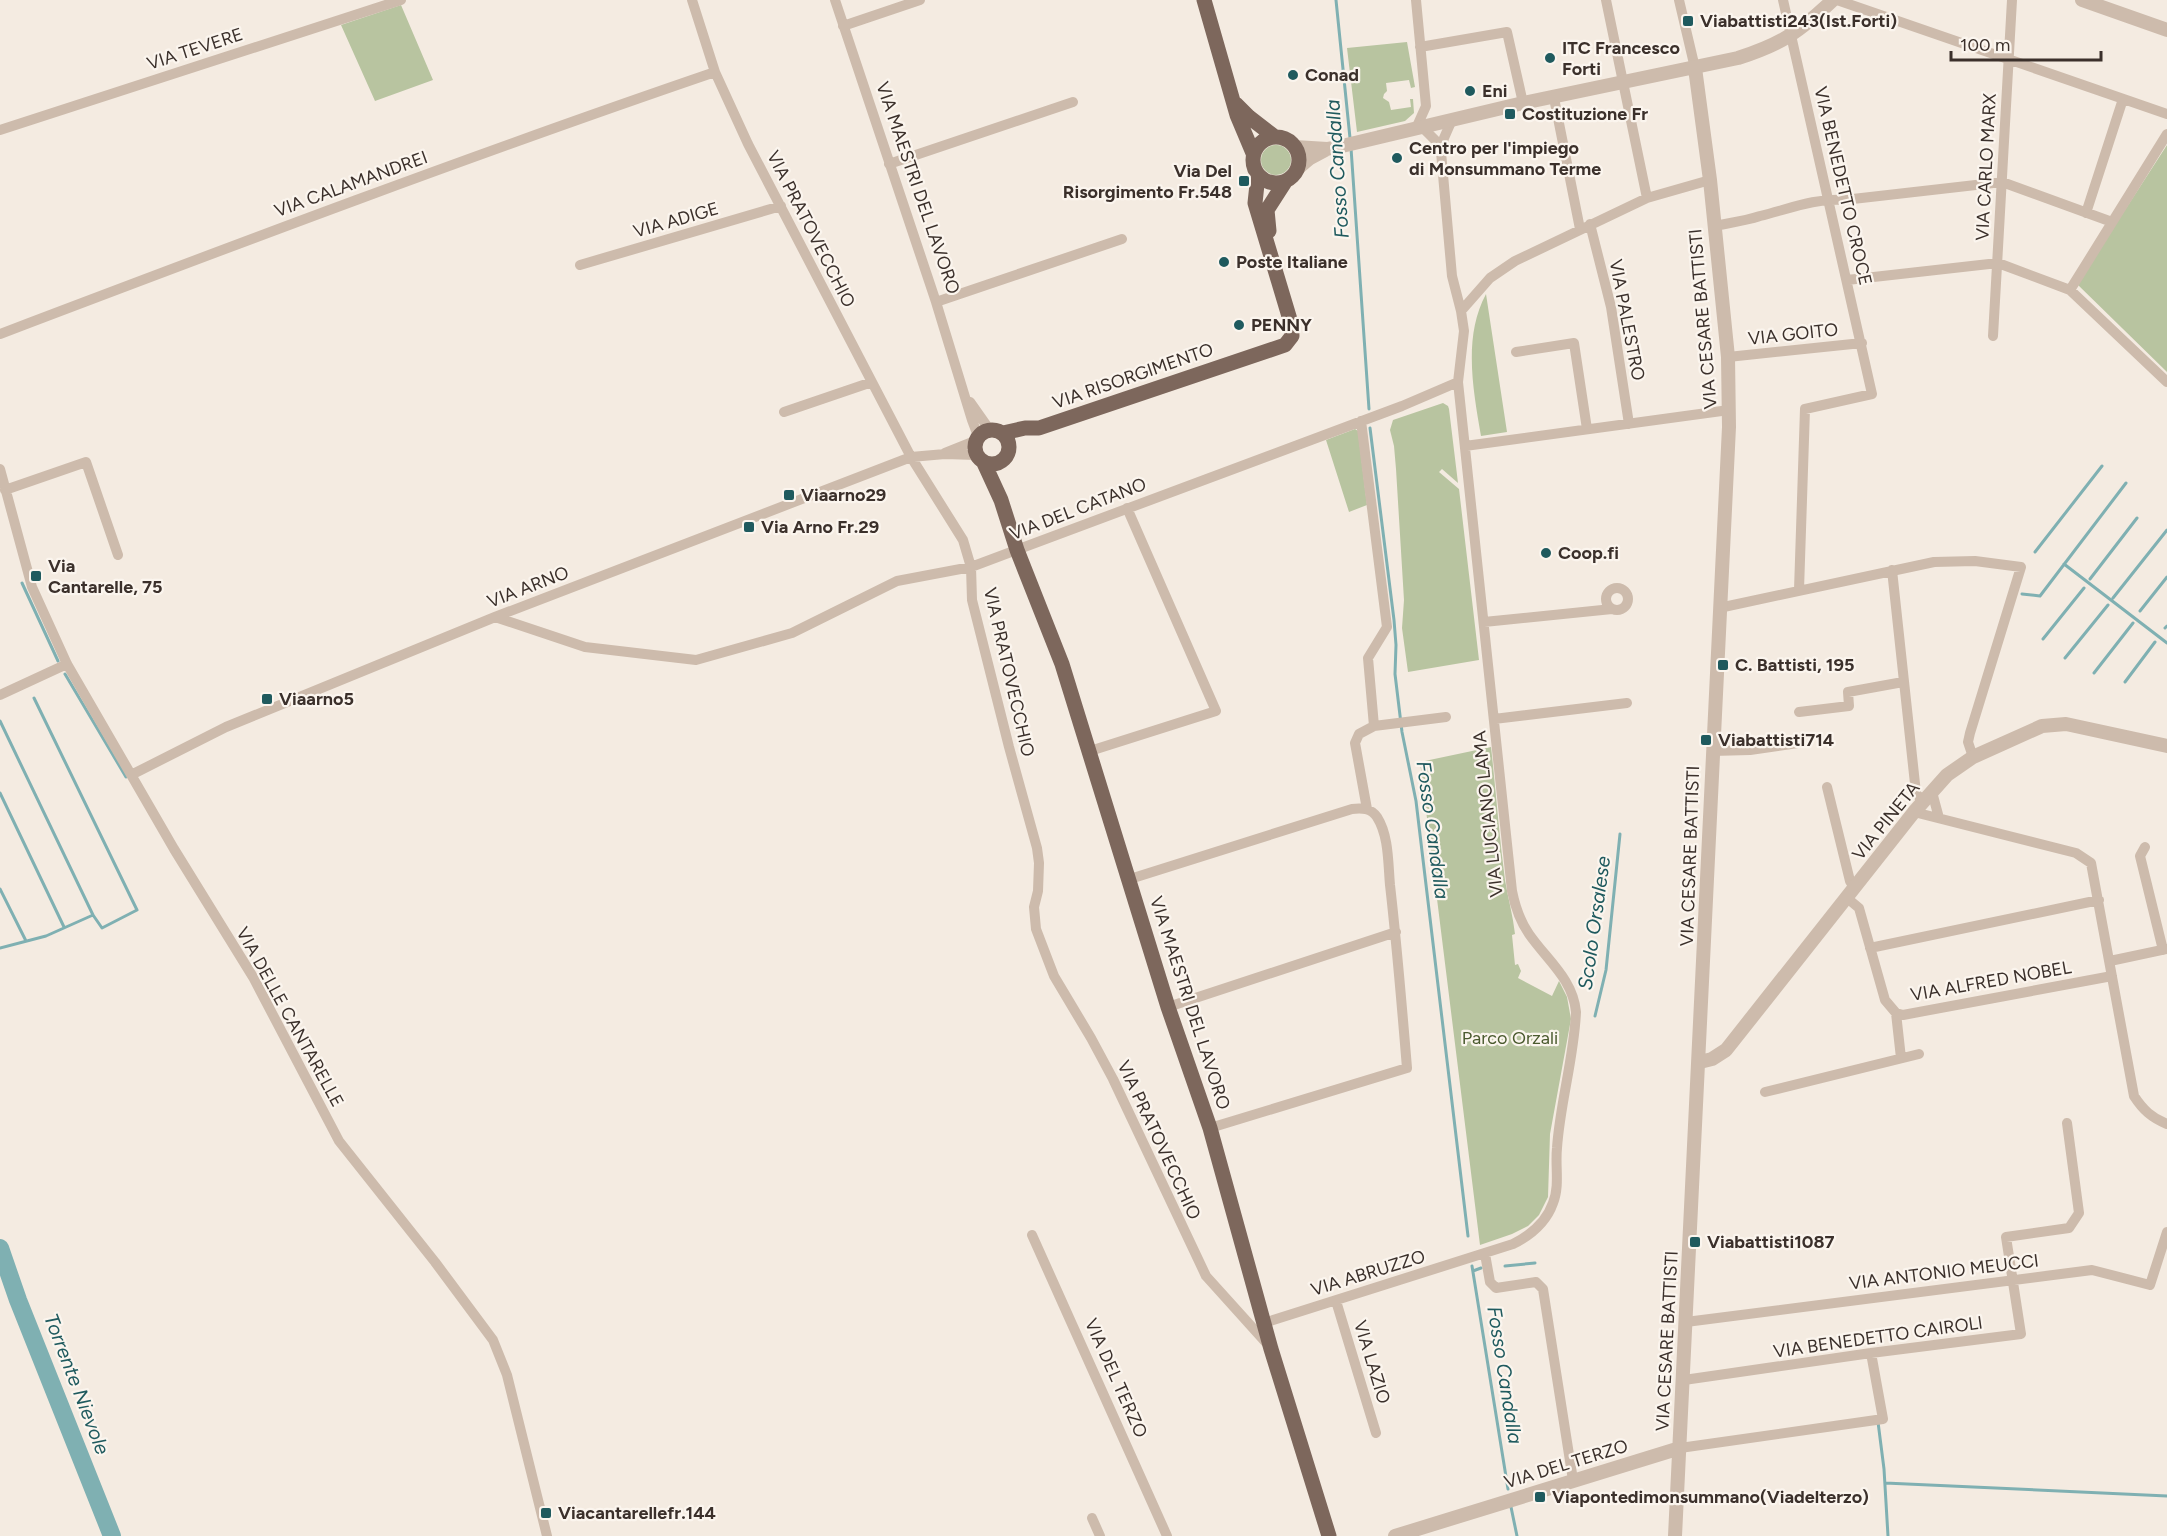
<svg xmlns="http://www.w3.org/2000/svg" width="2167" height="1536" viewBox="0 0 2167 1536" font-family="Figtree,sans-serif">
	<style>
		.green { fill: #b8c4a0 }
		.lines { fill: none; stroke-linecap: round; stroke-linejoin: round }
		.stream { stroke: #7fb0b2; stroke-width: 3 }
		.river { stroke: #7fb0b2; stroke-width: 18 }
		.minor { stroke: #cdbbac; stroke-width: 10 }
		.tertiary { stroke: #cdbbac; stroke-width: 14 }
		.primary { stroke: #7d675c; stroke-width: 15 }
		.poi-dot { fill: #1f5a5e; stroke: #fbf5ee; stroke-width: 2 }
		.labels { text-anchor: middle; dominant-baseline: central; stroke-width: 4.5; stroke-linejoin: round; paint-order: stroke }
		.poi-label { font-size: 18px; font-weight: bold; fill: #3b302b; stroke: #fbf5ee; text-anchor: start }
		.street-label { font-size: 18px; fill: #3b302b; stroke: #fbf5ee }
		.park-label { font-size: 18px; fill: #4a5a2e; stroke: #fbf5ee }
		.water-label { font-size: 20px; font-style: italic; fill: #1f5a5e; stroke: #fbf5ee }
	</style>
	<rect width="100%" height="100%" fill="#f4ebe1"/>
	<!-- green -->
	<path class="green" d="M 401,5 L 433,80 L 375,101 L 341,25 Z
		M 1407,42 L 1415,87 L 1411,88 L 1409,80 L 1386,83 L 1387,91 L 1384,94 L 1383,98 L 1389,102 L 1391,110 L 1411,107 L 1410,99 L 1413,99 L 1414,113 L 1405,121 L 1357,132 L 1347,48 Z
		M1261 160a15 15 0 1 1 30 0a15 15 0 1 1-30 0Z
		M 2167,145 L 2167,372 L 2077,284 Z
		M 1486,294 L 1507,432 L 1481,436 C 1473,389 1463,337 1486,294 Z
		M 1443,403 L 1448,406 L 1449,409 L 1458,483 L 1442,469 L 1439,472 L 1459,489 L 1479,660 L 1408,672 L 1402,628 L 1404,600 L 1396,469 L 1394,446 L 1390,430 L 1393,420 Z
		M 1355,429 L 1358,431 L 1367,505 L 1349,512 L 1326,440 Z
		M 1491,747 C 1496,791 1499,836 1505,880 C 1508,898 1513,916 1515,934 L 1512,935 L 1515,965 L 1518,964 L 1521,971 L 1518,978 L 1552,996 L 1559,981 L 1567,997 L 1571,1019 L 1550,1134 L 1548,1197 L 1539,1215 L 1528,1226 L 1512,1234 L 1480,1245 L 1420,762 Z"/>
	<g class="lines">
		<!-- stream -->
		<path class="stream" d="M 1336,0 L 1350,138
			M 1351,148 L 1369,409
			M 1370,428 L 1394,620 L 1396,645 L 1395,674 L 1402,732 L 1416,801 L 1468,1236
			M 2035,552 L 2102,466
			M 2064,564 L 2167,643
			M 2090,579 L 2137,518
			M 22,583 L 58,661
			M 2022,594 L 2040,596 L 2126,483
			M 2113,598 L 2167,530
			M 2140,611 L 2167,577
			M 2165,628 L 2167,626
			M 2043,639 L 2084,588
			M 2065,658 L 2108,605
			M 2094,673 L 2133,623
			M 65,674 L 126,777
			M 2125,682 L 2155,642
			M 0,721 L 93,915
			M 0,793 L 64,927
			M 0,889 L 26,941
			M 0,948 L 46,936 L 93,915 L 102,928 L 137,910 L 34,698
			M 1595,1016 L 1606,970 L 1620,834
			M 1472,1266 L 1508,1489
			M 1505,1266 L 1535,1263
			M 1473,1271 L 1481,1268
			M 1878,1422 L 1884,1469 L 1888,1536
			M 1885,1483 L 2167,1496
			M 1511,1507 L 1517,1536"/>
		<!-- river -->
		<path class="river" d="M 0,1248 L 18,1300 L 112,1536"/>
		<!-- minor -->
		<path class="minor" d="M 692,0 L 715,72 L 748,144 L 911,457 L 963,540 L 971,567 L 972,600 L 1009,747 L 1037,848 L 1039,863 L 1038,891 L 1034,907 L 1036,929 L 1054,976 L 1091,1038 L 1113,1079 L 1206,1276 L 1269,1346
			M 835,0 L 936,302 L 972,420 L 978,436
			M 1416,0 L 1426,106 L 1418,124
			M 1606,0 L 1647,198
			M 1679,0 L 1695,68
			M 1783,0 L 1872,394 L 1805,409 L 1799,590
			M 1837,0 L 2167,114
			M 843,26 L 920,0
			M 1420,47 L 1507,32 L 1523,103
			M 1554,98 L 1580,229
			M 1423,128 L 1437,142 L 1441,151
			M 0,130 L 401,0
			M 889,164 L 1073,102
			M 2086,213 L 2123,99
			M 1590,224 L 1611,307 L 1629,424
			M 1714,226 C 1729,223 1745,221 1760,216 C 1789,209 1814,198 1844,200 L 2002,182 L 2112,222
			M 580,265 L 781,206
			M 1847,280 L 1998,263 L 2070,290 L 2167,382
			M 2070,290 L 2167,134
			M 936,302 L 1122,239
			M 1461,311 L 1490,278 L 1515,261 L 1647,198 L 1710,180
			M 0,334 C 237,244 475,154 715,72
			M 1993,336 L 2012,0
			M 1516,352 L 1574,343 L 1587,429
			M 1728,357 L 1862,343
			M 970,402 L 989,429
			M 784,412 L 872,382
			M 1361,421 L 1387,627 L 1368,658 L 1374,726 L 1359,734 L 1355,743 L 1367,809
			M 1465,446 L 1729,410
			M 945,453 L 975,441
			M 0,469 L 32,587 L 67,664 L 174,849 L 253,977 L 339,1141 L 435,1262 L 493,1340 L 507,1375 L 547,1536
			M 5,490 L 86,462 L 118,555
			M 1892,570 L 1916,793 L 1923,802
			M1606 599a11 11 0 1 1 22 0a11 11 0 1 1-22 0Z
			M 1719,608 L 1934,562 L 1975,561 L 2021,567 L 1970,733 L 1968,742 L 1973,757
			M 495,617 L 585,647 L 696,660 L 792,633 L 897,581 L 971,567 L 1402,406 L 1458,382
			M 1484,622 L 1612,609
			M 0,695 L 67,664
			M 1799,712 L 1849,706 L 1848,692 L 1903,682
			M 1494,719 L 1627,703
			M 1374,726 L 1446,717
			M 1090,751 L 1216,711 L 1127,508
			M 1712,751 L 1750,750 L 1798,743
			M 131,775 L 226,727 L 495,617 L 911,457 L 945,454 L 976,455
			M 1827,787 L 1850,881 L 1855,889
			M 1932,792 L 1939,818
			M 1914,812 L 2076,853 L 2091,863 L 2134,1096 C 2143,1110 2152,1118 2167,1124
			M 2145,847 L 2140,856 L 2163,950
			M 1130,879 L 1352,809 C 1362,808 1371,808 1377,817 C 1389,836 1388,863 1390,885 C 1397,946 1402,1007 1407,1068 L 1210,1128
			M 1847,898 L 1859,908 L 1885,1000 L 1896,1013 L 1903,1015 L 2112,976
			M 1870,948 L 2099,900
			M 2110,961 L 2167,949
			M 1168,1007 L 1396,932
			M 1896,1013 L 1901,1058
			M 1765,1092 L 1919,1054
			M 1032,1235 L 1167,1536
			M 1485,1254 L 1490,1282 L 1496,1288 L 1536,1282 L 1543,1289 L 1573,1480
			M 1336,1301 L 1376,1433
			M 1686,1322 L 2092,1270 L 2150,1285 L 2167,1232
			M 1264,1323 L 1513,1244 C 1531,1235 1546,1223 1553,1203 C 1560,1186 1555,1166 1557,1148 C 1560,1103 1574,1058 1576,1012 C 1573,979 1547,960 1529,934 C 1520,921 1515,906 1512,891 L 1458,382 L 1464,331 L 1461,311 L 1452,276 L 1441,152 L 1444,138 L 1451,122
			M 1684,1380 L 1871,1353 L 2021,1334 L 2006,1237 L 2069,1228 L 2079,1213 L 2067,1123
			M 1680,1448 L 1883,1419 L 1871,1353
			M 1092,1518 L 1100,1536"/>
		<!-- tertiary -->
		<path class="tertiary" d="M 2082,0 L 2167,30
			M 1295,147 L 1327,149 L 1342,146 L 1523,103 L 1738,58 C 1782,44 1799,32 1833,0
			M 1297,169 L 1310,158 L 1325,150
			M 1700,1062 L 1712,1059 L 1726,1050 L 1914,812 L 1947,775 L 1973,757 L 2042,726 L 2066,724 L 2167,746
			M 1395,1536 L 1680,1448
			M 1675,1536 L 1729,427 L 1728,357 L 1710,180 L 1695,68"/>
		<!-- primary -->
		<path class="primary" d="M 1204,0 L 1237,115 L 1253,153
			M 1236,104 L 1249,117 L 1275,137
			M1253 160a23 23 0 1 1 46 0a23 23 0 1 1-46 0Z
			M 1269,231 L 1267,210 L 1285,182
			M975 447a17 17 0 1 1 34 0a17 17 0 1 1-34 0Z
			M 1003,433 L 1025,428 L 1039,428 L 1285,345 L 1292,336 L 1291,323 L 1255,203 L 1258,175
			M 984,463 L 1001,500 L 1017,550 L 1062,664 L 1168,1007 L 1210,1128 L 1271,1349 L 1329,1536"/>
	</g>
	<!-- markers -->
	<g class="poi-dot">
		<rect x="1682" y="15" width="12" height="12" rx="3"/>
		<circle cx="1550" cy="58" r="6"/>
		<circle cx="1293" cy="75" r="6"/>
		<circle cx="1470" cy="91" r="6"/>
		<rect x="1504" y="108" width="12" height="12" rx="3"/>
		<circle cx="1397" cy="158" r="6"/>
		<rect x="1238" y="175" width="12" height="12" rx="3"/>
		<circle cx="1224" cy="262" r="6"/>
		<circle cx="1239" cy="325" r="6"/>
		<rect x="783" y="489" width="12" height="12" rx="3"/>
		<rect x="743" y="521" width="12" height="12" rx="3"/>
		<circle cx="1546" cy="553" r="6"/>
		<rect x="30" y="570" width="12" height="12" rx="3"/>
		<rect x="1717" y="659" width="12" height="12" rx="3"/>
		<rect x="261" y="693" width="12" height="12" rx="3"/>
		<rect x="1700" y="734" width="12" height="12" rx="3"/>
		<rect x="1689" y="1236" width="12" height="12" rx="3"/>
		<rect x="1534" y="1491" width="12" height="12" rx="3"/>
		<rect x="540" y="1507" width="12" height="12" rx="3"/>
	</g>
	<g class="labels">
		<!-- poi labels -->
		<g class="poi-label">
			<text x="1700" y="21">Viabattisti243(Ist.Forti)</text>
			<text x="1562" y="48">ITC Francesco<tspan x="1562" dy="21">Forti</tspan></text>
			<text x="1305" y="75">Conad</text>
			<text x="1482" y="91">Eni</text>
			<text x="1522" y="114">Costituzione Fr</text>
			<text x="1409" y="148">Centro per l'impiego<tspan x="1409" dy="21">di Monsummano Terme</tspan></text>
			<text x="1232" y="171" text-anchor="end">Via Del<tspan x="1232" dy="21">Risorgimento Fr.548</tspan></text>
			<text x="1236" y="262">Poste Italiane</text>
			<text x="1251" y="325">PENNY</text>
			<text x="801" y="495">Viaarno29</text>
			<text x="761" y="527">Via Arno Fr.29</text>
			<text x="1558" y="553">Coop.fi</text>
			<text x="48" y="566">Via<tspan x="48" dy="21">Cantarelle, 75</tspan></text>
			<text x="1735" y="665">C. Battisti, 195</text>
			<text x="279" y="699">Viaarno5</text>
			<text x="1718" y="740">Viabattisti714</text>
			<text x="1707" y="1242">Viabattisti1087</text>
			<text x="1552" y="1497">Viapontedimonsummano(Viadelterzo)</text>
			<text x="558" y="1513">Viacantarellefr.144</text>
		</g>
		<!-- street labels -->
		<g class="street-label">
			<text transform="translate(195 49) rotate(-18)">VIA TEVERE</text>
			<text transform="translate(1986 167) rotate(-87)">VIA CARLO MARX</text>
			<text transform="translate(351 184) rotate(-20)">VIA CALAMANDREI</text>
			<text transform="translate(1843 186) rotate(77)">VIA BENEDETTO CROCE</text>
			<text transform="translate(918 188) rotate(71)">VIA MAESTRI DEL LAVORO</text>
			<text transform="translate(676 220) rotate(-16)">VIA ADIGE</text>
			<text transform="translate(811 229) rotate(63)">VIA PRATOVECCHIO</text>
			<text transform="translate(1703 319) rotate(-95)">VIA CESARE BATTISTI</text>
			<text transform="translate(1627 320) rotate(79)">VIA PALESTRO</text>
			<text transform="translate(1793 334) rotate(-6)">VIA GOITO</text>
			<text transform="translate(1133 376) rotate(-19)">VIA RISORGIMENTO</text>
			<text transform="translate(1078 509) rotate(-21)">VIA DEL CATANO</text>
			<text transform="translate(528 587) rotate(-21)">VIA ARNO</text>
			<text transform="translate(1009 672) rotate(77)">VIA PRATOVECCHIO</text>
			<text transform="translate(1488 814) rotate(-96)">VIA LUCIANO LAMA</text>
			<text transform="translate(1886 821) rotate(-51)">VIA PINETA</text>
			<text transform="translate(1690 856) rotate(-88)">VIA CESARE BATTISTI</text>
			<text transform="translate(1991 981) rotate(-10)">VIA ALFRED NOBEL</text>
			<text transform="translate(1190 1003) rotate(72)">VIA MAESTRI DEL LAVORO</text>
			<text transform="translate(290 1017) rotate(61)">VIA DELLE CANTARELLE</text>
			<text transform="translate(1159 1140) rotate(65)">VIA PRATOVECCHIO</text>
			<text transform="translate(1944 1272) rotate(-7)">VIA ANTONIO MEUCCI</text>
			<text transform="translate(1368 1273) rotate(-17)">VIA ABRUZZO</text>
			<text transform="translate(1878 1337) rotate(-8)">VIA BENEDETTO CAIROLI</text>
			<text transform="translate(1667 1341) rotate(-87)">VIA CESARE BATTISTI</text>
			<text transform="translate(1372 1362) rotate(73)">VIA LAZIO</text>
			<text transform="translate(1116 1378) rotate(66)">VIA DEL TERZO</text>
			<text transform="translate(1566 1464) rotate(-17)">VIA DEL TERZO</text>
		</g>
		<!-- park labels -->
		<g class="park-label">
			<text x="1510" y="1038">Parco Orzali</text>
		</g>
		<!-- water labels -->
		<g class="water-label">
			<text transform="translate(1337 169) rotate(-94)">Fosso Candalla</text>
			<text transform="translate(1433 830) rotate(82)">Fosso Candalla</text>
			<text transform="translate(1594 923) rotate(-82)">Scolo Orsalese</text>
			<text transform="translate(1505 1375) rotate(81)">Fosso Candalla</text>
			<text transform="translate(77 1384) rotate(69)">Torrente Nievole</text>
		</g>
	</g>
	<!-- scale -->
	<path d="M1951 51v9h150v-9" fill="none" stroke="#3b302b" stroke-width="3"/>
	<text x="1960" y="51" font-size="18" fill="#3b302b" stroke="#fbf5ee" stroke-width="4.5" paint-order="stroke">100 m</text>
</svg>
